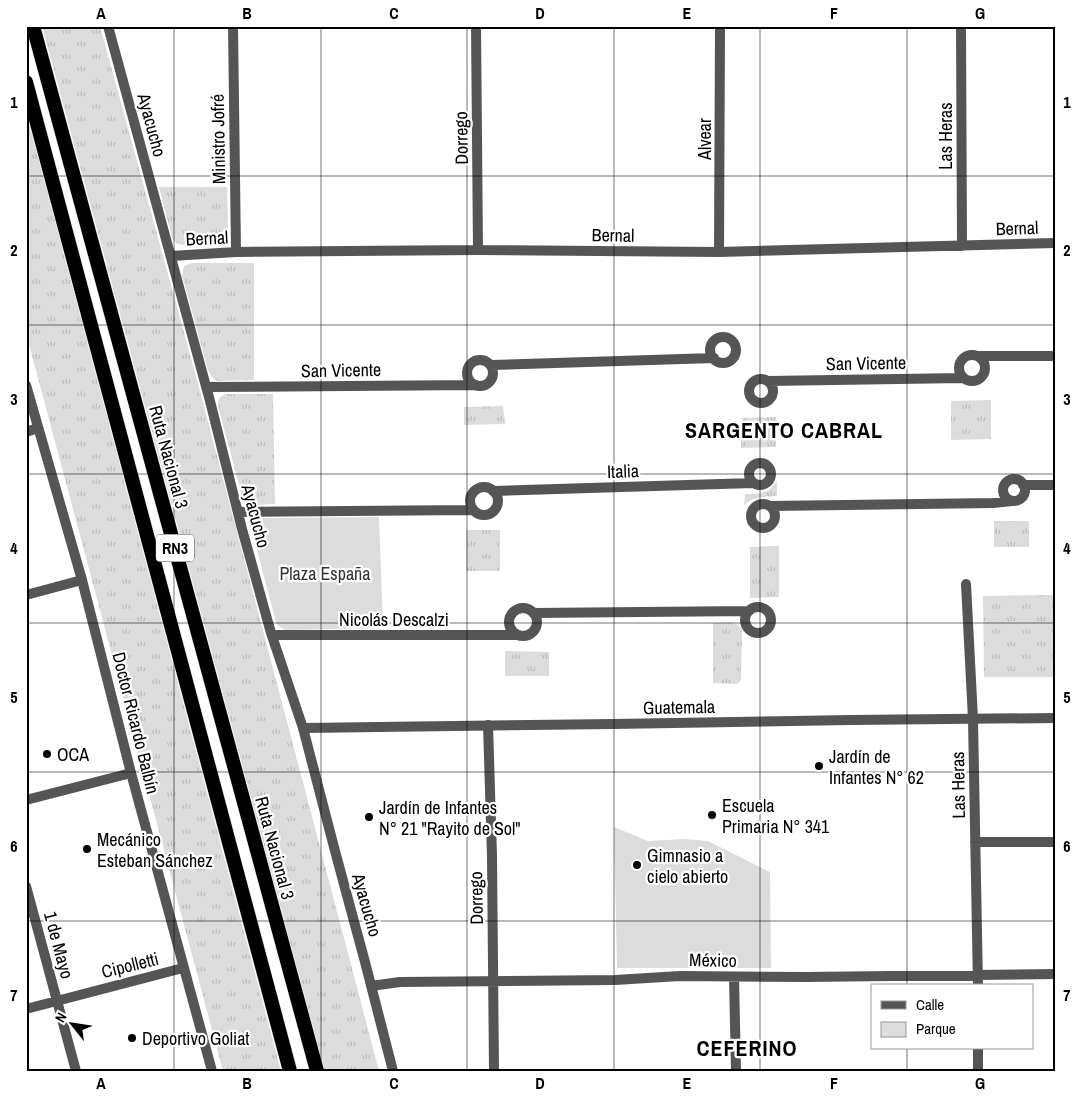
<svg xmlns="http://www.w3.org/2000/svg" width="1081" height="1097" viewBox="0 0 1081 1097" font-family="'Archivo Narrow',sans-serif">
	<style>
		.grass { fill: url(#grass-tufts) }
		.park { fill: #dcdcdc }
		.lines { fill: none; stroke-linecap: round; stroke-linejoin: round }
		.trunk-casing { stroke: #dbdbdb; stroke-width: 15 }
		.minor { stroke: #555; stroke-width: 10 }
		.tertiary { stroke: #555; stroke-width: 10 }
		.trunk { stroke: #000; stroke-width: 14 }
		.grid { fill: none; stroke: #000; stroke-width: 1; stroke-opacity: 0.55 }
		.poi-dot { fill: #000; stroke: #fff; stroke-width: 2 }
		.labels { text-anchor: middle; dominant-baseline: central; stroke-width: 4.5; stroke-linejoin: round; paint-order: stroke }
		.shield { fill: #fff; stroke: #4c4c4c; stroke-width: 1 }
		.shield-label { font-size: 16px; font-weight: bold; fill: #000 }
		.street-label { font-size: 18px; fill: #000; stroke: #fff }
		.park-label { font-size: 18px; fill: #333; stroke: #fff }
		.poi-label { font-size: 18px; fill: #000; stroke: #fff; text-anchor: start }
		.district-label { font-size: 22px; font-weight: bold; letter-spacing: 1px; fill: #000; stroke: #fff }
		.neatline { fill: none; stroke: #000; stroke-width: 2 }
		.grid-label { font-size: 16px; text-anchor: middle; font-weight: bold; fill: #000 }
	</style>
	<defs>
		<pattern id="grass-tufts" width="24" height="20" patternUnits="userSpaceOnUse" patternTransform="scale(1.25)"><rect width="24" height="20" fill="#dcdcdc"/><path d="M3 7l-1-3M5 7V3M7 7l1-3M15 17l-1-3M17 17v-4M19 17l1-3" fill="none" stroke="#bbb"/></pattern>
	</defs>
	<rect width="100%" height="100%" fill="#fff"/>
	<!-- grass -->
	<path class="grass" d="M 42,26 L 100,26 L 197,380 L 379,1071 L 325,1071 Z
		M 26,112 L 281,1071 L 223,1071 L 26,333 Z
		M 159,187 L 227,187 L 228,233 C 227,235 226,239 224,241 C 218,247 186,246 177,244 L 172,238 Z
		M 192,263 L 254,263 L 254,380 L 218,381 C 212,379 211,375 208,370 L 182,275 L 184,266 Z
		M 227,394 L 273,394 L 275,504 C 264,504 248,508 242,496 L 218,406 C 218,398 220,396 227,394 Z
		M 991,400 L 991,439 L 951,440 L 951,401 Z
		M 503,406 L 505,424 L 464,425 L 464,407 Z
		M 776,417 L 776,447 L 741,448 L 742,418 Z
		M 777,481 L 777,496 C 765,497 754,496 744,505 L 745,494 C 761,493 767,495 777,481 Z
		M 994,521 L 1029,521 L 1029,547 L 994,547 Z
		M 466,530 L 500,530 L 500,571 L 466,571 Z
		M 779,546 L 779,597 L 750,598 L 750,547 Z
		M 1055,595 L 1055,677 L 984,677 L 983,596 Z
		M 713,623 C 724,623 735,620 742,629 L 741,679 L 739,683 L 736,684 L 713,683 Z
		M 505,651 L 549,652 L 549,676 L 505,676 Z"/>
	<!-- park -->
	<path class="park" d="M 379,517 L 383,628 L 286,630 L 278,626 L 276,622 L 252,531 L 251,526 L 252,522 L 262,518 Z
		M 614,827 L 648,841 L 685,839 L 708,841 L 770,872 L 771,968 L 617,968 Z"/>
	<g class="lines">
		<defs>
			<path id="trunk" d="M 33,26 L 317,1071
				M 26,82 L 290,1071"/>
		</defs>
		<!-- trunk casing -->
		<use href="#trunk" class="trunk-casing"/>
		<!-- minor -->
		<path class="minor" d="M 108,26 L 210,401 L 242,529 L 271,633 L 303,728 L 335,851 L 365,962 L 393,1071
			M 233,26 L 236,252
			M 476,26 L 478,250
			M 961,26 L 962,246
			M 719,252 L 720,26
			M 171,256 L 236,252 L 478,250 L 719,252 L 1055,243
			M710 350a13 13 0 1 1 26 0a13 13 0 1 1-26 0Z
			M959 368a13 13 0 1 1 26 0a13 13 0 1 1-26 0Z
			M 978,356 L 1055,356
			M467 373a13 13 0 1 1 26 0a13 13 0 1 1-26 0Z
			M 491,365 L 714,358
			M749 391a12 12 0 1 1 24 0a12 12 0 1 1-24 0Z
			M 768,381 L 963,378
			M 206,387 L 476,385
			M 26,432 L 38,428
			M749 474a11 11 0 1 1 22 0a11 11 0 1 1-22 0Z
			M1003 490a11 11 0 1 1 22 0a11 11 0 1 1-22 0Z
			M 1023,485 L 1055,485
			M470 501a14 14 0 1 1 28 0a14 14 0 1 1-28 0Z
			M 493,491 L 753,483
			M751 516a12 12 0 1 1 24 0a12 12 0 1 1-24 0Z
			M 770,506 L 993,503 L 1012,501
			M 238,512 L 473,510
			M 966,584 L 973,719 L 978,986
			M 26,595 L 82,580
			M745 620a13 13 0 1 1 26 0a13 13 0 1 1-26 0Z
			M509 622a14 14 0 1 1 28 0a14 14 0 1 1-28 0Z
			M 533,613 L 749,611
			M 272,635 L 516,635
			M 488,725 L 492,856 L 494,1071
			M 26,800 L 131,773
			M 975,842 L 1055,842
			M 26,886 L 76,1071
			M 734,977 L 736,1071
			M 371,986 L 400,982 L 615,980 L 680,976 L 807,977 L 1055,974
			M 26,1009 L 183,968
			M 978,1071 L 978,1048"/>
		<!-- tertiary -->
		<path class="tertiary" d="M 26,385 L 82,580 L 131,773 L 212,1071
			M 303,728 L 613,724 L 851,720 L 1055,718"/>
		<!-- trunk -->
		<use href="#trunk" class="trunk"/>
	</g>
	<!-- grid -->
	<path class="grid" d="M 174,26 L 174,1071M 321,26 L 321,1071M 467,26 L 467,1071M 614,26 L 614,1071M 760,26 L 760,1071M 907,26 L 907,986M 26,176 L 1055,176M 26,325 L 1055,325M 26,474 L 1055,474M 26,623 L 1055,623M 26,772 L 1055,772M 26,921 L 1055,921M 907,1048 L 907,1071"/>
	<!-- markers -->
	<g class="poi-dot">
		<circle cx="47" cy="754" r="5"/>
		<circle cx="819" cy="766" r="5"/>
		<circle cx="712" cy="815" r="5"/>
		<circle cx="369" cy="817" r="5"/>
		<circle cx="87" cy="849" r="5"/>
		<circle cx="637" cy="865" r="5"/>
		<circle cx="132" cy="1038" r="5"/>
	</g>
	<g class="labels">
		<!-- shield labels -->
		<rect class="shield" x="156" y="534.5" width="38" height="27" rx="4"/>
		<g class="shield-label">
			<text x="175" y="548">RN3</text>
		</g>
		<!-- street labels -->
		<g class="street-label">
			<text transform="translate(152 125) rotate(75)">Ayacucho</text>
			<text transform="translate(945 136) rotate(-90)">Las Heras</text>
			<text transform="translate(461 138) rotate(-91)">Dorrego</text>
			<text transform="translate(218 139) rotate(-91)">Ministro Jofré</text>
			<text transform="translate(704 139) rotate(-90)">Alvear</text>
			<text transform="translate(1017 228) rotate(-2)">Bernal</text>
			<text transform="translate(613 235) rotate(1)">Bernal</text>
			<text transform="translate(207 238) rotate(-3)">Bernal</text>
			<text transform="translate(866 363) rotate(-1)">San Vicente</text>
			<text transform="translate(341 370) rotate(-1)">San Vicente</text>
			<text transform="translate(169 457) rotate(75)">Ruta Nacional 3</text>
			<text transform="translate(623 471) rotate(-2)">Italia</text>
			<text transform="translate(256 516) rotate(75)">Ayacucho</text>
			<text x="394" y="619">Nicolás Descalzi</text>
			<text transform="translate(679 707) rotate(-1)">Guatemala</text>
			<text transform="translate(136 723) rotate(76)">Doctor Ricardo Balbín</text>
			<text transform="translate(958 785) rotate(-91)">Las Heras</text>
			<text transform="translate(275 848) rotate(75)">Ruta Nacional 3</text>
			<text transform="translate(476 898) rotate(-91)">Dorrego</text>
			<text transform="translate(367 905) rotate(74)">Ayacucho</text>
			<text transform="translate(59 945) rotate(75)">1 de Mayo</text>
			<text transform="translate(713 960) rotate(1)">México</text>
			<text transform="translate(130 965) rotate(-14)">Cipolletti</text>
		</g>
		<!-- park labels -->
		<g class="park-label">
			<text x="325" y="573">Plaza España</text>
		</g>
		<!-- poi labels -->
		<g class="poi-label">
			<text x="57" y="754">OCA</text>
			<text x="829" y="756">Jardín de<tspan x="829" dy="21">Infantes N° 62</tspan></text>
			<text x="722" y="805">Escuela<tspan x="722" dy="21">Primaria N° 341</tspan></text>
			<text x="379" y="807">Jardín de Infantes<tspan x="379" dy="21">N° 21 "Rayito de Sol"</tspan></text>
			<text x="97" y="839">Mecánico<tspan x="97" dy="21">Esteban Sánchez</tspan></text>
			<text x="647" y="855">Gimnasio a<tspan x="647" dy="21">cielo abierto</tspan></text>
			<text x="142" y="1038">Deportivo Goliat</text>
		</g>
		<!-- district labels -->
		<g class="district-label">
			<text x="784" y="430">SARGENTO CABRAL</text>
			<text x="747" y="1048">CEFERINO</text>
		</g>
	</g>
	<!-- border -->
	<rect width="1081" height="1097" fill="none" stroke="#ffffff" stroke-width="55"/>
	<!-- legend -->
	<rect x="871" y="984" width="162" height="65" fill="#ffffff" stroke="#999999"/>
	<rect x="881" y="1001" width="25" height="8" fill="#555555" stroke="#999999"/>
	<text x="916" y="1010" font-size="15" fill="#000000">Calle</text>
	<rect x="881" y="1022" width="25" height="15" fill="#dcdcdc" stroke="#999999"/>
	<text x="916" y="1034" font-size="15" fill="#000000">Parque</text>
	<!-- north arrow -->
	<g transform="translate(72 1024) rotate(300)" stroke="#ffffff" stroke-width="4" paint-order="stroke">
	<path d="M0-4L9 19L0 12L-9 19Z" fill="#000000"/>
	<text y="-8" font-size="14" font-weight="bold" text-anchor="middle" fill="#000000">N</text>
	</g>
	<rect x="28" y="28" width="1026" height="1042" class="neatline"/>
	<g class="grid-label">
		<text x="101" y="19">A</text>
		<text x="247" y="19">B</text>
		<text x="394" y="19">C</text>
		<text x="540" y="19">D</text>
		<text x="687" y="19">E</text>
		<text x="834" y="19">F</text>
		<text x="980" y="19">G</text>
		<text x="14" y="108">1</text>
		<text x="1067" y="108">1</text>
		<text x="14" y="256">2</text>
		<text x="1067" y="256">2</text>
		<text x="14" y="405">3</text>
		<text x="1067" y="405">3</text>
		<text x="14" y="554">4</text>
		<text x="1067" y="554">4</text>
		<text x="14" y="703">5</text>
		<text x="1067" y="703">5</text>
		<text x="14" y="852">6</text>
		<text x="1067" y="852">6</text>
		<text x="14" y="1001">7</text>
		<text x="1067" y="1001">7</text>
		<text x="101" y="1089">A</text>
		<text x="247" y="1089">B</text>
		<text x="394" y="1089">C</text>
		<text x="540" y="1089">D</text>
		<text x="687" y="1089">E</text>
		<text x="834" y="1089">F</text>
		<text x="980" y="1089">G</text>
	</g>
</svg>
